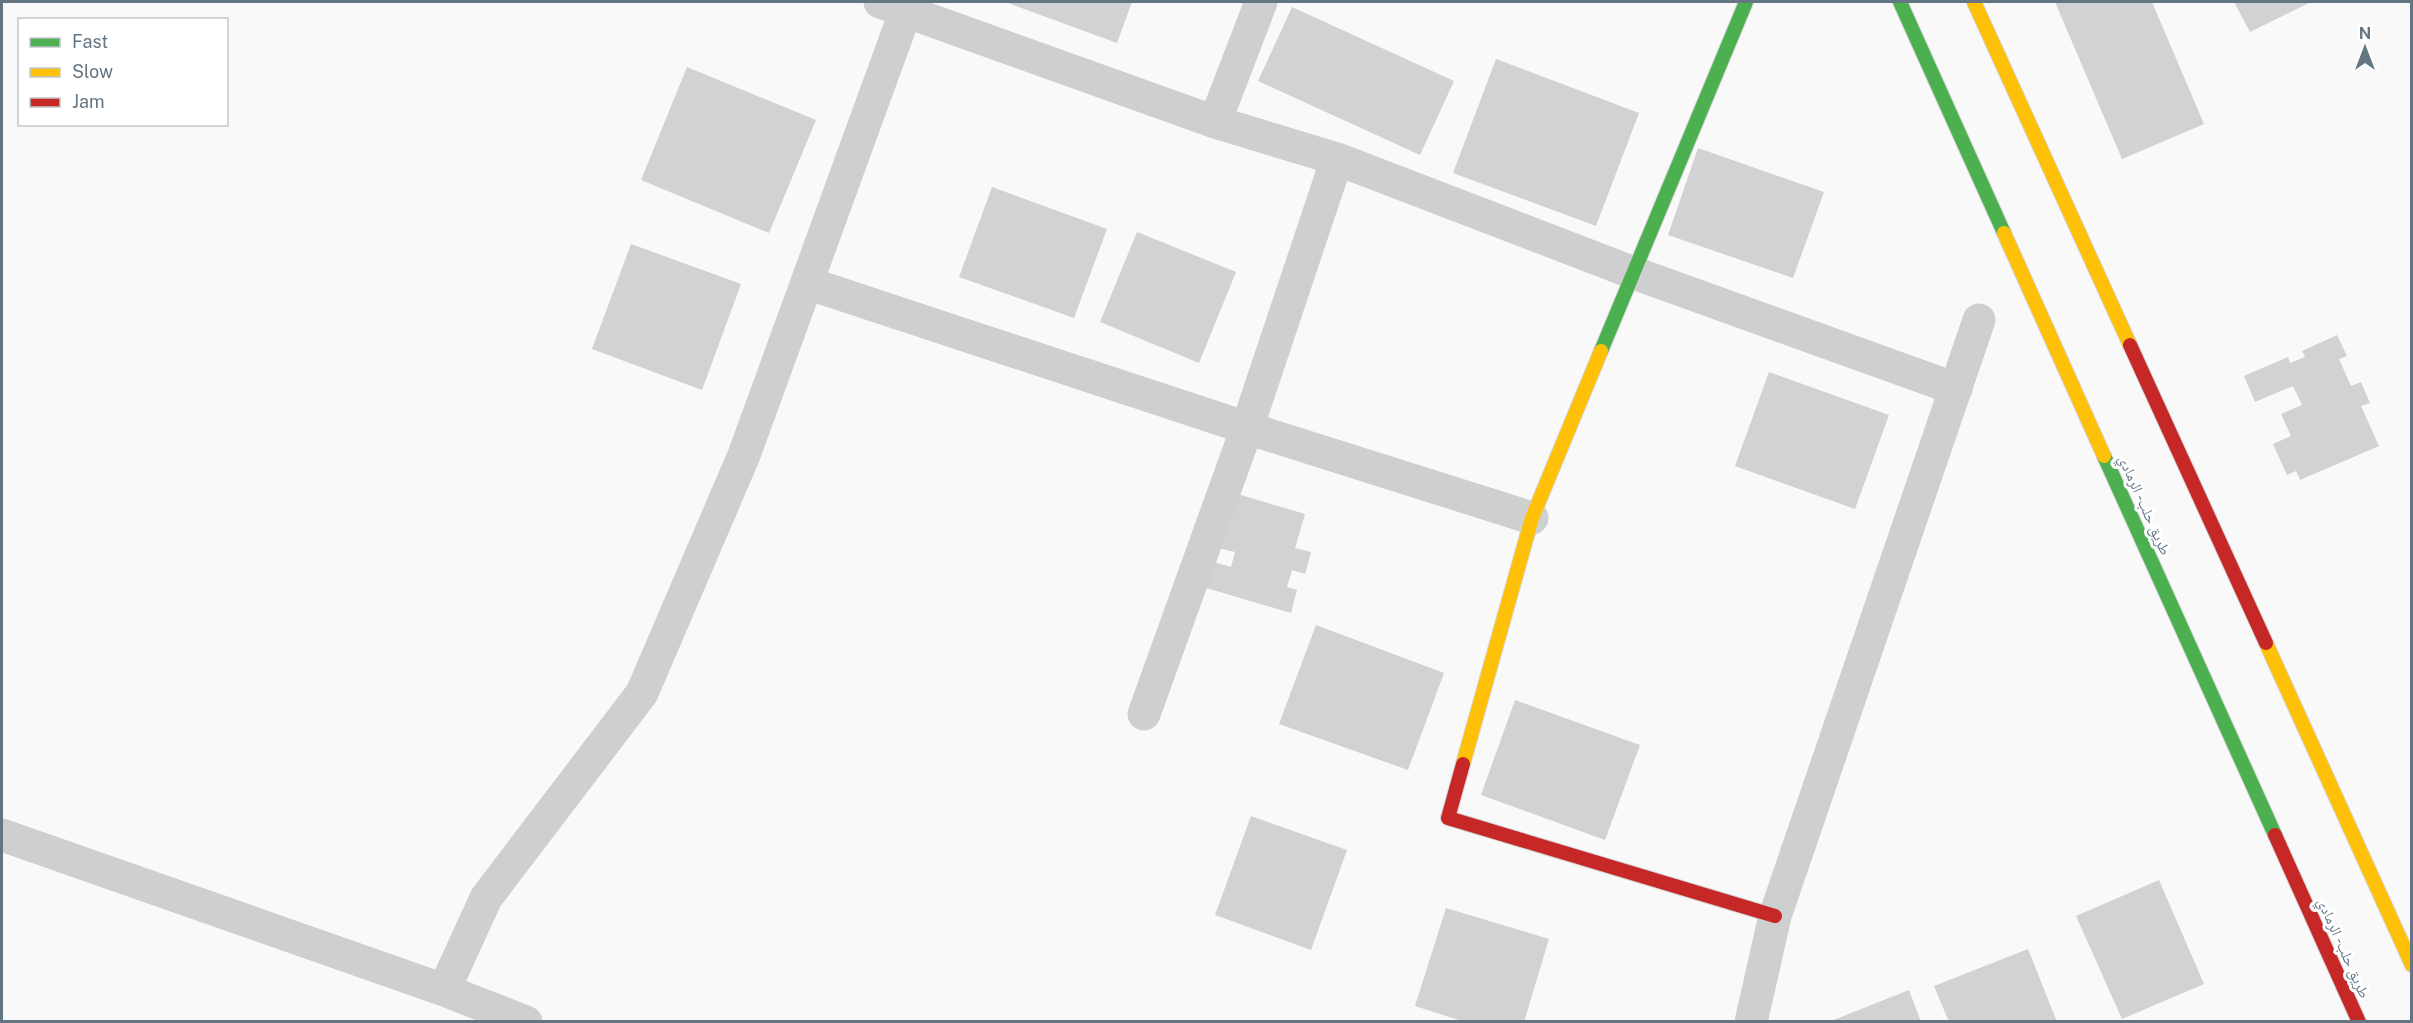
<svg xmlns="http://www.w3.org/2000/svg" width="2413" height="1023" viewBox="0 0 2413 1023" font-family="'Public Sans','Noto Naskh Arabic',sans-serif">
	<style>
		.building { fill: #d0d2d3 }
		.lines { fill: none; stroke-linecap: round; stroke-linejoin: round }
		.fast-casing { stroke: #d5d6d7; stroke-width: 16 }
		.slow-casing { stroke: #d5d6d7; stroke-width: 16 }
		.jam-casing { stroke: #d5d6d7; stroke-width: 16 }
		.street { stroke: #cecfd0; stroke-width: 33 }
		.fast { stroke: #4caf50; stroke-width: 14 }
		.slow { stroke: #ffc107; stroke-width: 14 }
		.jam { stroke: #c62828; stroke-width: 14 }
		.labels { text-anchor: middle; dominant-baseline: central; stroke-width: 6; stroke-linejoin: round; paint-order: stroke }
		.street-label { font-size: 15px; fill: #657683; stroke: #fff }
	</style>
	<rect width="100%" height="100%" fill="#f9f9f9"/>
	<!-- building -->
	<path class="building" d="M 1005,2 L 1132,2 L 1117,43 Z
		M 2055,2 L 2152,2 L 2204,124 L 2122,159 Z
		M 2234,2 L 2311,2 L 2250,32 Z
		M 1292,7 L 1454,81 L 1420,155 L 1258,81 Z
		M 1496,59 L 1639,113 L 1596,226 L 1453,173 Z
		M 687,67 L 816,120 L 769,233 L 641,180 Z
		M 1698,148 L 1824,192 L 1793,278 L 1668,235 Z
		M 992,187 L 1107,229 L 1074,318 L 959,277 Z
		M 1137,232 L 1236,272 L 1199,363 L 1100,322 Z
		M 631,244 L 741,284 L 702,390 L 592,349 Z
		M 2337,335 L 2347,356 L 2339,359 L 2351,386 L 2361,382 L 2370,403 L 2361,406 L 2379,446 L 2300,480 L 2296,471 L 2287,475 L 2273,444 L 2291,436 L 2281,414 L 2302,405 L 2293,386 L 2255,402 L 2244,376 L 2288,357 L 2290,363 L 2305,357 L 2302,351 Z
		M 1769,372 L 1889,415 L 1855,509 L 1735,466 Z
		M 1224,490 L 1305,514 L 1295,548 L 1311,552 L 1305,574 L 1292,570 L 1287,587 L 1297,590 L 1291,613 L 1203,587 L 1211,561 L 1231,567 L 1235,552 L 1218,548 Z
		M 1316,625 L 1444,673 L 1408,770 L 1279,724 Z
		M 1515,700 L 1640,745 L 1605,840 L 1481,795 Z
		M 1251,816 L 1347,850 L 1311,950 L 1215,915 Z
		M 2159,880 L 2204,984 L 2122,1019 L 2076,916 Z
		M 1446,908 L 1549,939 L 1524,1022 L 1465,1022 L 1415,1006 Z
		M 2028,949 L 2057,1022 L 1949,1022 L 1934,986 Z
		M 1909,990 L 1921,1022 L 1831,1022 L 1831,1021 Z"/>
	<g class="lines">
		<defs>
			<path id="fast" d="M 1900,2 L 2004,233
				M 1601,351 L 1746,2
				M 2104,456 L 2275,835"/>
			<path id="slow" d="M 1974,2 L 2130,345
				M 2004,233 L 2104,456
				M 2266,643 L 2412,965
				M 1463,764 L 1532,518 L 1601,351"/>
			<path id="jam" d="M 2130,345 L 2266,643
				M 1463,764 L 1448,818 L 1775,916
				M 2275,835 L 2359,1022"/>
		</defs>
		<!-- fast casing -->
		<use href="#fast" class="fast-casing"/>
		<!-- slow casing -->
		<use href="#slow" class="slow-casing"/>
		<!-- jam casing -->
		<use href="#jam" class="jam-casing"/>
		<!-- street -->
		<path class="street" d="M 880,2 L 1215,122 L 1337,159 L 1634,273 L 1956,389
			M 1215,122 L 1261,2
			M 807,283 L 1247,428 L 1532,518
			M 1144,714 L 1247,428 L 1337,159
			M 2,835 L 444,990 L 526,1022
			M 444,990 L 486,898 L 642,693 L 744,455 L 909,2
			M 1751,1022 L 1775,916 L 1979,320"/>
		<!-- fast -->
		<use href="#fast" class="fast"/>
		<!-- slow -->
		<use href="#slow" class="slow"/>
		<!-- jam -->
		<use href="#jam" class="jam"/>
	</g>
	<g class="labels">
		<!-- street labels -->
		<g class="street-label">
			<text transform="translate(2145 505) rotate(66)">طريق حلب - الرمادي</text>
			<text transform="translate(2344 948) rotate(66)">طريق حلب - الرمادي</text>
		</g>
	</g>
	<!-- border -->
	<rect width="2413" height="1023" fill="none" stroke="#657683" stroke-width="6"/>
	<!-- legend -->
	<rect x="18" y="18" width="210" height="108" fill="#ffffff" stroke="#c1c8cd" stroke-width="1.5"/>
	<rect x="30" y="38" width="30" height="9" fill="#4caf50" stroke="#c1c8cd" stroke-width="1.5"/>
	<text x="72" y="48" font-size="18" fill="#657683">Fast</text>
	<rect x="30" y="68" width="30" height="9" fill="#ffc107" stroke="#c1c8cd" stroke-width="1.5"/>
	<text x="72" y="78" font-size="18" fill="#657683">Slow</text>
	<rect x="30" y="98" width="30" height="9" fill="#c62828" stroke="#c1c8cd" stroke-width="1.5"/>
	<text x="72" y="108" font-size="18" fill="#657683">Jam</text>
	<!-- north arrow -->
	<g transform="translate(2365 48)" stroke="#ffffff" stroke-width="4.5" paint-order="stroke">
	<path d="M0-4.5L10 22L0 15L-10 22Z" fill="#657683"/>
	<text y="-9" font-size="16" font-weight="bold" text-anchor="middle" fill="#657683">N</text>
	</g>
</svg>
